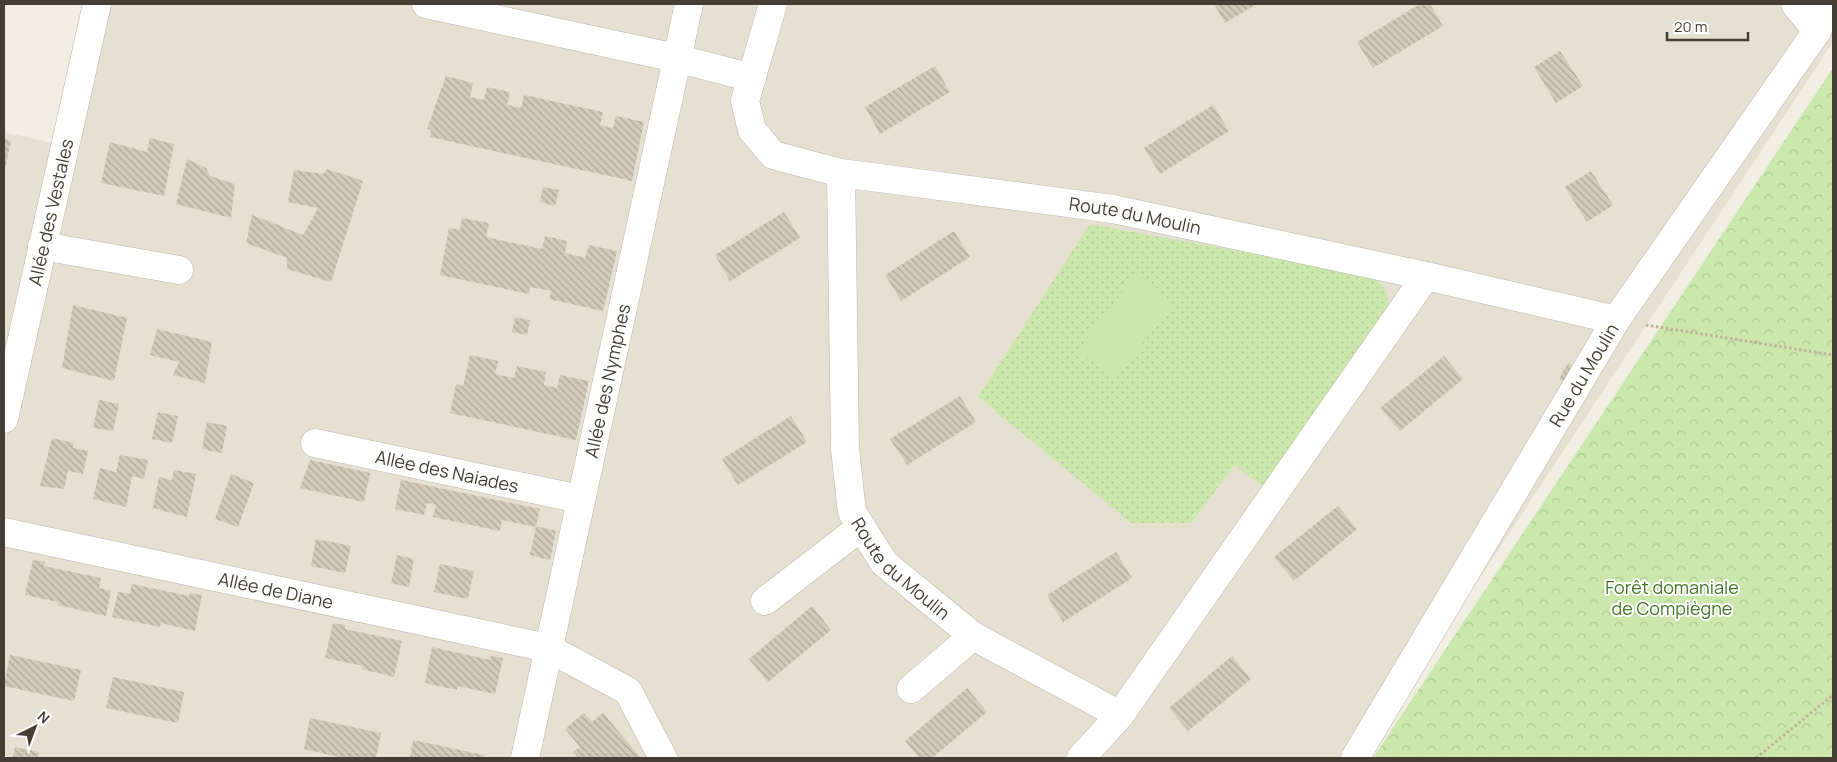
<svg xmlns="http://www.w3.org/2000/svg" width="1837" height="762" viewBox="0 0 1837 762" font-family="Manrope,sans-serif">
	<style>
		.residential { fill: #e6e0d2 }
		.grass { fill: url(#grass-dots) }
		.forest { fill: url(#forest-crowns) }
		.pitch { fill: #cce7ac }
		.building { fill: url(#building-back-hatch) }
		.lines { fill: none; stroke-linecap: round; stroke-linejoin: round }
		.minor-casing { stroke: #beb6a7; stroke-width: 29 }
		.path { stroke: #bfb298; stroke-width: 3; stroke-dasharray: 2.5 2.5; stroke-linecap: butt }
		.minor { stroke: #fff; stroke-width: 28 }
		.labels { text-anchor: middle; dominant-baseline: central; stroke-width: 4; stroke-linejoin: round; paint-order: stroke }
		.street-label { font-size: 18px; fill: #443e34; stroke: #fff }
		.park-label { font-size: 18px; fill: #447627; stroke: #fff }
	</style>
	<defs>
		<pattern id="grass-dots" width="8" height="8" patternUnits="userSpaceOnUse" patternTransform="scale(1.25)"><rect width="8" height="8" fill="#cce7ac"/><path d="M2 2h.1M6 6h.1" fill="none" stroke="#b0c795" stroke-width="1.8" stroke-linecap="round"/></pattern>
		<pattern id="forest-crowns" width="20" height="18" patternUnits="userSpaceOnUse" patternTransform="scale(1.25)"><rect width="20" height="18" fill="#cce7ac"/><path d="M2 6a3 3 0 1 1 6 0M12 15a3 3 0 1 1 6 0" fill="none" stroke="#b0c795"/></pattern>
		<pattern id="building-back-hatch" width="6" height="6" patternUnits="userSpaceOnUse" patternTransform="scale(1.25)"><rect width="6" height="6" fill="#d4caba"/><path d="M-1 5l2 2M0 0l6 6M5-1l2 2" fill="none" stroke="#aea598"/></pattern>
	</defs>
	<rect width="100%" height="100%" fill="#f2eee4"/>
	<!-- residential -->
	<path class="residential" d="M 97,4 L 1833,4 L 1833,42 L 1361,758 L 4,758 L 4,132 L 65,146 Z"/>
	<!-- grass -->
	<path class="grass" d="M 1090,224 L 1369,275 L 1384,286 L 1390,307 L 1263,487 L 1235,465 L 1191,523 L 1131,523 L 978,397 Z"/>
	<!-- forest -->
	<path class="forest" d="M 1833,68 L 1833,758 L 1373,758 Z"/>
	<!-- pitch -->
	<path class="pitch" d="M 1136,275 L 1173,304 L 1114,380 L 1078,350 Z"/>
	<!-- building -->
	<path class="building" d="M 1214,4 L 1257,4 L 1225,23 Z
		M 1420,4 L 1430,4 L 1443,26 L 1373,68 L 1357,42 Z
		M 1560,51 L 1583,86 L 1556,103 L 1534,67 Z
		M 935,66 L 950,92 L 880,134 L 865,107 Z
		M 446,76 L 473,83 L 470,97 L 484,100 L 487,87 L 510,92 L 507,105 L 521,108 L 524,95 L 603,112 L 600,125 L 613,128 L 616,116 L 644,122 L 632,181 L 430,137 L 431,130 L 427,129 Z
		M 1213,105 L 1229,131 L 1160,174 L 1144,148 Z
		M 150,138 L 174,144 L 164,196 L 101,183 L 110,142 L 147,152 Z
		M 4,139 L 11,141 L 5,169 L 4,169 Z
		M 187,159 L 206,168 L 210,176 L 235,184 L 231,218 L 176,204 Z
		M 327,169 L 363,181 L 331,282 L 287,269 L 287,258 L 246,243 L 252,215 L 303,235 L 318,208 L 288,202 L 294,170 L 323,174 Z
		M 1591,171 L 1613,205 L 1587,222 L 1565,187 Z
		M 543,187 L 559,190 L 555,206 L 540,202 Z
		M 784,212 L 800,238 L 730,281 L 715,255 Z
		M 462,218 L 489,223 L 486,237 L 542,249 L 545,236 L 567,241 L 565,253 L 585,258 L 589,245 L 617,251 L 603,311 L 549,299 L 551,291 L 530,287 L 529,294 L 440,275 L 449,228 L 460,230 Z
		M 954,231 L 970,257 L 901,301 L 885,275 Z
		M 73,305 L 127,318 L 114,381 L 62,368 Z
		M 515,317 L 530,320 L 527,335 L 512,332 Z
		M 157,329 L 212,342 L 205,383 L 173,375 L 179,362 L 150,355 Z
		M 470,355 L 498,361 L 495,374 L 514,378 L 517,366 L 546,372 L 544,385 L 557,388 L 560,375 L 589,381 L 576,440 L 450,413 L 456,384 L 463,386 Z
		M 1444,356 L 1463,379 L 1400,431 L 1380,408 Z
		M 1568,363 L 1577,368 L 1567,384 L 1559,379 Z
		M 960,396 L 976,422 L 907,465 L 890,439 Z
		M 99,400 L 119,404 L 113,431 L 93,428 Z
		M 158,412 L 178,416 L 172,443 L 152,439 Z
		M 791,416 L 807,442 L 738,485 L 722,459 Z
		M 207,422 L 227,426 L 222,453 L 202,449 Z
		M 52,438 L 74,443 L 73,448 L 88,451 L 83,474 L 68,471 L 64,489 L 40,486 Z
		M 120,455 L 148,460 L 144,479 L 132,476 L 126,507 L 93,499 L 100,468 L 116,472 Z
		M 310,460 L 370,473 L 364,502 L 300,488 Z
		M 174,470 L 196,474 L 187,517 L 153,508 L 159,477 L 172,480 Z
		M 231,474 L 254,483 L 238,527 L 215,519 Z
		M 401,480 L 540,509 L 536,526 L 556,531 L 550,560 L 530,555 L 536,527 L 502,520 L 500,531 L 433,517 L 436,505 L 427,503 L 424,515 L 395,509 Z
		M 1338,506 L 1357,529 L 1294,581 L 1274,557 Z
		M 316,539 L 351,546 L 345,573 L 311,566 Z
		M 1116,552 L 1132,578 L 1063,622 L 1047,595 Z
		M 397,555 L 414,559 L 409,587 L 391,583 Z
		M 33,560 L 45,562 L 44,566 L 101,578 L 99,588 L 111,591 L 106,616 L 58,605 L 58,602 L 25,595 Z
		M 440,564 L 474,571 L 468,599 L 434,592 Z
		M 132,584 L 189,596 L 190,593 L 202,595 L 195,631 L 161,623 L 160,627 L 112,617 L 118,592 L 130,594 Z
		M 812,606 L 831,630 L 768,682 L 749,659 Z
		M 333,623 L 345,625 L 345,629 L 402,641 L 394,677 L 362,669 L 363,666 L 325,658 Z
		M 432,647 L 490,660 L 491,656 L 503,658 L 495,694 L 458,686 L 457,690 L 425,683 Z
		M 10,655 L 81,670 L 74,701 L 4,686 Z
		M 1232,656 L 1251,679 L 1188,731 L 1169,708 Z
		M 113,677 L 184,692 L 178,723 L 106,708 Z
		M 967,688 L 987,712 L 932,758 L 919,758 L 905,741 Z
		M 584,713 L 592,722 L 603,713 L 641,758 L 578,758 L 573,752 L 580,747 L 565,729 Z
		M 310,718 L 381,733 L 376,758 L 344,758 L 304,749 Z
		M 413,740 L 484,755 L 484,758 L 410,758 Z
		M 15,747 L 39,752 L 38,758 L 13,758 Z"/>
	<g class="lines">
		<defs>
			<g id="minor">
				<path d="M 426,4 L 676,58 L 752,78"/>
				<path id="s1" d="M 773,4 L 745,101 L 752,130 L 773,155 L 841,173 L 1113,209 L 1426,276 L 1616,320"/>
				<path d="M 1795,4 L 1817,31"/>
				<path id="s2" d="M 841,173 L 845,449 L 852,512 L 884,563 L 973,636 L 1120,715"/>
				<path d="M 42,246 L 179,270"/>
				<path id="s3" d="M 4,419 L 97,4"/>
				<path id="s4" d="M 315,443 L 580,499"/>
				<path id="s5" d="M 4,532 L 548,648 L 628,691 L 663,758"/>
				<path d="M 765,601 L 861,527"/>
				<path d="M 911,689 L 973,636"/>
				<path id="s6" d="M 525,758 L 689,4"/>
				<path d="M 1081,758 L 1120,715 L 1426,276"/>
				<path id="s7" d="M 1355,758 L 1616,320 L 1817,31 L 1829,4"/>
			</g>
		</defs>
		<!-- minor casing -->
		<use href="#minor" class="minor-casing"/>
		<!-- path -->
		<path class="path" d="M 1646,325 L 1833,355
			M 1756,758 L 1833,695"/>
		<!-- minor -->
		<use href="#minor" class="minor"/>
	</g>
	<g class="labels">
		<!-- street labels -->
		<g class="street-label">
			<text stroke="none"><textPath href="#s3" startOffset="212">Allée des Vestales</textPath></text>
			<text stroke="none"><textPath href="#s1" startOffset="531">Route du Moulin</textPath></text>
			<text stroke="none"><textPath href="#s7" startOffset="446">Rue du Moulin</textPath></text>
			<text stroke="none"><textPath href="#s6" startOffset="386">Allée des Nymphes</textPath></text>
			<text stroke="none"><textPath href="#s4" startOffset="135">Allée des Naiades</textPath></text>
			<text stroke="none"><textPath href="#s2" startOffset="415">Route du Moulin</textPath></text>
			<text stroke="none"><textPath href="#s5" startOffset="278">Allée de Diane</textPath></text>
		</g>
		<!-- park labels -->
		<g class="park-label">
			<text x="1672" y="587">Forêt domaniale<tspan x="1672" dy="21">de Compiègne</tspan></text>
		</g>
	</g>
	<!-- border -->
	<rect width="1837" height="762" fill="none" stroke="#443e34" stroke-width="10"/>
	<!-- north arrow -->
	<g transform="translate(35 727) rotate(42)" stroke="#ffffff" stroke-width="4" paint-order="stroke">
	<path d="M0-4L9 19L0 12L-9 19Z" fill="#443e34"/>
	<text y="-8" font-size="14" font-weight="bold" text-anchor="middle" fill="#443e34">N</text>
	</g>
	<!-- scale -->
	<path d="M1667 32v8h81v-8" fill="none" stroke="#443e34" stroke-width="2.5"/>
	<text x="1674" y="32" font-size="15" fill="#443e34" stroke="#ffffff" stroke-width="4" paint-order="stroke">20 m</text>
</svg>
